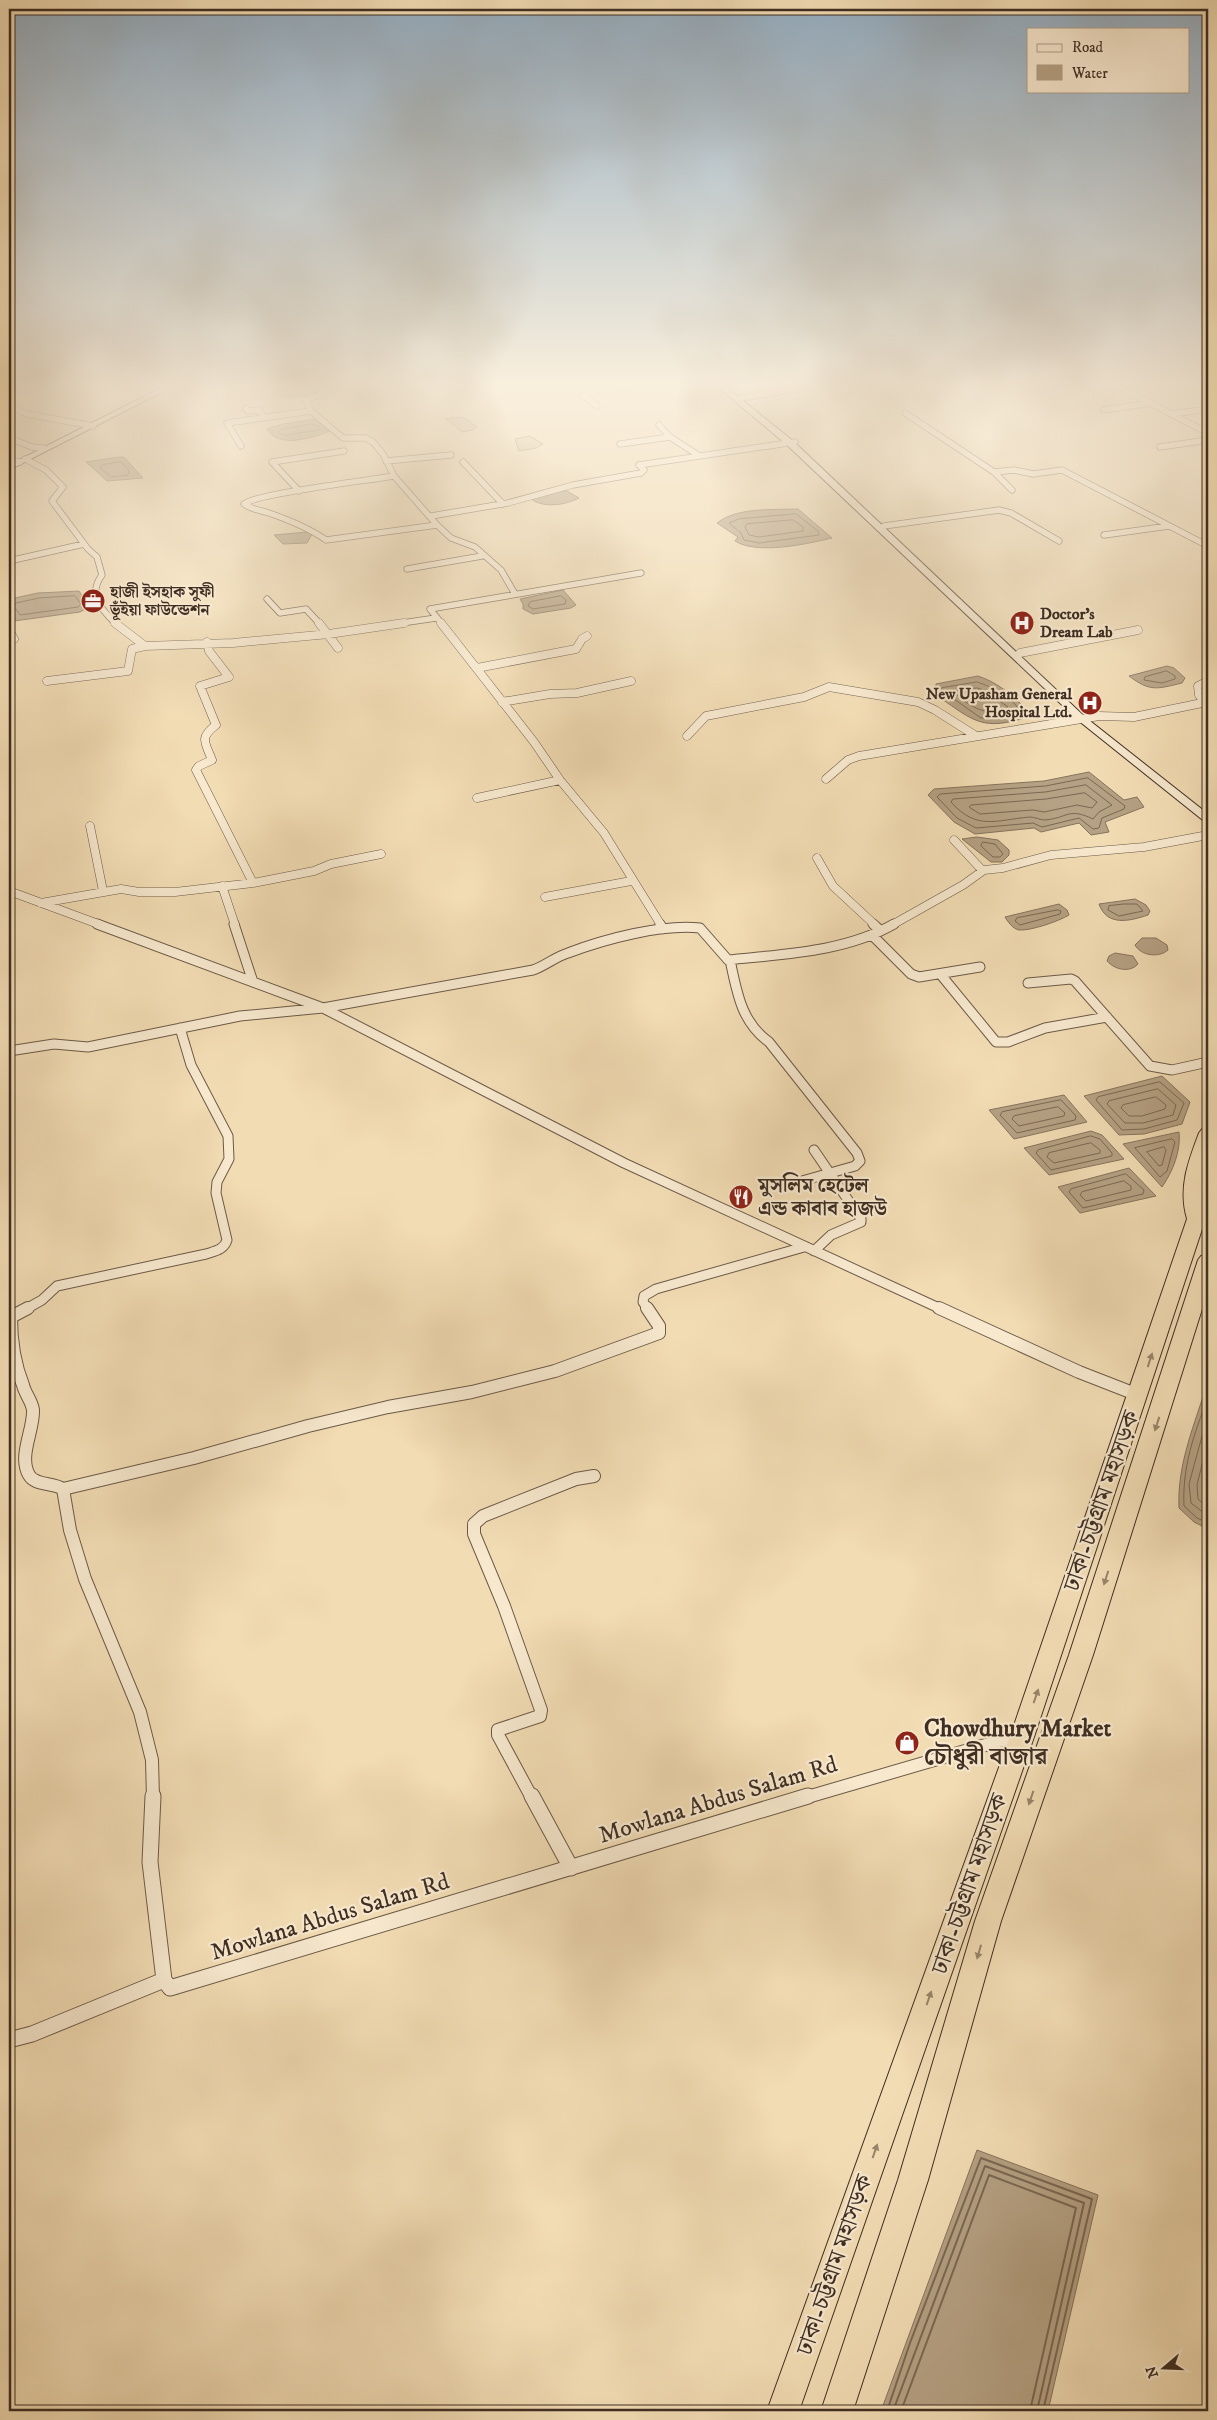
<svg xmlns="http://www.w3.org/2000/svg" width="1217" height="2420" viewBox="0 0 1217 2420" font-family="'IM FELL DW Pica','Noto Serif Bengali',serif">
	<style>
		.green { fill: #d4be9b; stroke: #8a765f }
		.water { fill: #b5a183; stroke: #86735d }
		.lines { fill: none; stroke-linecap: round; stroke-linejoin: round }
		.shore-far1 { stroke: #7a6853; stroke-width: 1 }
		.shore { stroke: #7a6853; stroke-width: 2 }
		.street-far4-casing { stroke: #6c5a47; stroke-width: 7 }
		.street-far3-casing { stroke: #6c5a47; stroke-width: 9 }
		.street-far2-casing { stroke: #6c5a47; stroke-width: 11 }
		.street-far1-casing { stroke: #6c5a47; stroke-width: 14 }
		.street-casing { stroke: #6c5a47; stroke-width: 17 }
		.secondary-casing { stroke: #3f2e23; stroke-width: 2 }
		.highway-casing { stroke: #3f2e23; stroke-width: 2 }
		.street-far4 { stroke: #f7e8ce; stroke-width: 5.5 }
		.street-far3 { stroke: #f7e8ce; stroke-width: 8 }
		.street-far2 { stroke: #f7e8ce; stroke-width: 9 }
		.street-far1 { stroke: #f7e8ce; stroke-width: 12 }
		.street { stroke: #f7e8ce; stroke-width: 15 }
		.secondary { fill: #f7e8ce; fill-rule: evenodd }
		.highway { fill: #f2dcb4; fill-rule: evenodd }
		.oneway { fill: #98856c }
		.labels { text-anchor: middle; dominant-baseline: central; stroke-width: 4.5; stroke-linejoin: round; paint-order: stroke }
		.far-poi-label { font-size: 16px; font-weight: bold; fill: #3f2e23; stroke: #f7e8ce; text-anchor: start }
		.poi-label { font-size: 20px; font-weight: bold; fill: #3f2e23; stroke: #f7e8ce; text-anchor: start }
		.near-street-label { font-size: 24px; fill: #3f2e23; stroke: #f7e8ce }
		.near-poi-label { font-size: 24px; font-weight: bold; fill: #3f2e23; stroke: #f7e8ce; text-anchor: start }
	</style>
	<rect width="100%" height="100%" fill="#f2dcb4"/>
	<filter id="stains"><feTurbulence type="fractalNoise" baseFrequency=".004" numOctaves="4"/><feColorMatrix values="0 0 0 0 .2 0 0 0 0 .09 0 0 0 0 .02 0 0 0 .5 -.17"/></filter>
	<radialGradient id="worn" r=".72"><stop offset=".6" stop-color="#630" stop-opacity="0"/><stop offset="1" stop-color="#630" stop-opacity=".3"/></radialGradient>
	<!-- green -->
	<path class="green" d="M 463,417 L 477,427 L 473,430 L 462,432 L 446,419 Z
		M 530,436 L 543,444 L 536,448 L 519,451 L 515,439 Z"/>
	<!-- water -->
	<path class="water" d="M 287,387 L 314,387 L 320,392 L 317,394 C 304,395 281,403 272,391 Z
		M 316,419 L 330,431 C 312,438 279,449 267,429 L 283,424 Z
		M 119,457 L 124,457 L 143,478 L 107,481 L 86,462 Z
		M 558,491 L 567,491 L 579,498 C 566,505 542,509 530,498 Z
		M 798,509 L 832,538 C 807,544 757,555 735,541 L 738,537 L 717,523 C 737,507 773,510 798,509 Z
		M 307,532 L 312,534 L 307,543 L 283,544 L 274,535 Z
		M 563,590 L 576,605 L 571,608 L 533,614 L 523,609 L 523,604 L 520,599 Z
		M 79,591 L 89,607 L 80,612 L 14,621 L 10,599 L 38,593 Z
		M 1167,666 L 1174,668 L 1185,678 L 1182,683 C 1157,689 1150,692 1129,676 Z
		M 978,676 C 997,682 1016,697 1029,713 L 1028,717 C 983,731 975,722 939,697 L 935,690 L 936,684 Z
		M 1089,772 L 1124,800 L 1137,797 L 1144,807 L 1105,822 L 1109,832 L 1091,835 L 1079,823 L 1041,832 L 1034,828 L 975,834 L 954,822 L 928,795 L 934,789 L 1044,781 Z
		M 977,837 L 998,840 L 1009,850 L 1009,855 L 1002,862 L 991,862 L 962,839 Z
		M 1135,899 L 1146,905 L 1150,911 L 1148,915 C 1130,921 1107,927 1099,904 Z
		M 1059,904 L 1067,910 L 1069,915 C 1059,921 1031,931 1019,930 C 1013,929 1008,922 1005,917 Z
		M 1142,938 L 1156,938 L 1167,945 L 1168,950 C 1159,958 1141,956 1135,945 Z
		M 1115,953 L 1133,956 L 1138,964 C 1130,973 1115,970 1107,961 L 1109,956 Z
		M 1162,1076 L 1190,1102 L 1182,1124 L 1144,1134 L 1119,1135 L 1084,1096 Z
		M 1064,1095 L 1087,1122 L 1014,1139 L 989,1110 Z
		M 1091,1131 L 1102,1135 L 1124,1159 L 1049,1175 L 1024,1148 Z
		M 1179,1132 C 1181,1151 1173,1171 1162,1187 L 1123,1144 Z
		M 1129,1168 L 1156,1196 L 1080,1213 L 1058,1187 Z
		M 1208,1381 L 1208,1529 L 1194,1522 L 1179,1508 C 1177,1463 1195,1424 1208,1381 Z
		M 977,2150 L 1098,2195 L 1048,2411 L 881,2411 Z"/>
	<g class="lines">
		<!-- shore-far1 -->
		<path class="shore-far1" d="M 312,424 L 318,426 L 319,430 L 285,435 L 279,433 L 280,430 Z
			M 121,462 L 129,471 L 128,475 L 111,477 L 100,468 L 102,465 Z
			M 796,514 L 818,531 L 819,535 L 759,543 L 744,540 L 741,533 L 729,523 L 739,519 Z
			M 793,520 L 803,527 L 803,531 L 759,537 L 749,535 L 745,527 L 747,524 Z
			M 75,596 L 81,604 L 78,607 L 20,615 L 14,606 L 16,603 L 39,598 Z
			M 561,596 L 566,600 L 565,604 L 533,609 L 528,606 L 530,602 Z
			M 1167,671 L 1175,676 L 1175,679 L 1162,683 L 1144,680 L 1145,677 Z
			M 977,682 C 993,687 1015,698 1021,714 L 996,719 L 981,718 L 941,690 L 942,688 Z
			M 977,688 L 984,690 L 1008,707 L 1008,710 C 987,716 971,708 956,694 L 957,691 Z
			M 1088,778 L 1125,806 L 1124,809 L 1102,818 L 1099,828 L 1093,829 L 1079,818 L 1042,827 L 1033,823 L 976,828 L 957,818 L 937,797 L 940,794 L 1045,786 Z
			M 1086,785 L 1112,805 L 1099,812 L 1093,819 C 1068,807 1068,818 1045,820 C 1040,820 1035,817 1030,817 C 995,820 977,831 951,802 L 953,799 L 1045,792 Z
			M 1085,793 L 1097,802 L 1092,808 L 1077,805 L 1044,812 L 1033,810 L 980,814 L 969,807 L 971,805 L 1046,799 Z
			M 983,842 L 995,844 L 1003,854 L 1000,857 L 993,857 L 981,846 Z
			M 1124,904 L 1137,904 L 1143,911 L 1119,916 L 1108,910 L 1109,906 Z
			M 1058,910 L 1061,911 L 1060,914 L 1020,925 L 1015,921 L 1017,918 Z
			M 1160,1082 L 1184,1103 L 1177,1120 L 1144,1129 L 1122,1130 L 1096,1100 L 1098,1097 Z
			M 1158,1089 L 1176,1105 L 1173,1115 L 1143,1123 L 1125,1123 L 1107,1104 L 1109,1101 Z
			M 1156,1097 L 1166,1105 L 1165,1109 L 1142,1116 L 1129,1116 L 1121,1108 L 1123,1105 Z
			M 1061,1100 L 1076,1116 L 1075,1120 L 1017,1133 L 1000,1115 L 1002,1112 Z
			M 1058,1107 L 1065,1113 L 1064,1116 L 1019,1126 L 1012,1119 L 1014,1116 Z
			M 1091,1136 L 1100,1139 L 1112,1153 L 1112,1156 L 1051,1170 L 1036,1153 L 1038,1150 Z
			M 1172,1139 L 1175,1142 L 1167,1171 L 1160,1177 L 1135,1148 Z
			M 1091,1143 L 1100,1150 L 1100,1153 L 1054,1163 L 1047,1157 L 1049,1153 Z
			M 1164,1147 L 1166,1150 L 1162,1165 L 1159,1166 L 1147,1152 Z
			M 1126,1174 L 1144,1190 L 1143,1194 L 1083,1208 L 1069,1192 L 1071,1189 Z
			M 1124,1181 L 1131,1186 L 1131,1190 L 1086,1201 L 1080,1195 L 1082,1192 Z
			M 1208,1398 C 1194,1433 1182,1468 1184,1506 L 1197,1518 L 1208,1523
			M 1208,1414 L 1189,1484 L 1191,1503 L 1208,1516
			M 1208,1440 L 1197,1485 L 1198,1499 L 1208,1508"/>
		<!-- shore -->
		<path class="shore" d="M 887,2411 L 910,2343 L 981,2158 L 1092,2199 L 1043,2411
			M 893,2411 L 985,2166 L 1084,2203 L 1037,2411
			M 901,2411 L 989,2175 L 1076,2208 L 1030,2411"/>
		<defs>
			<path id="street-far4" d="M 318,387 L 321,389 L 321,394 L 306,400 L 311,411 L 343,438 L 366,438 L 373,442 L 383,454 L 394,476 L 437,525 L 451,538 L 475,547 L 501,570 L 515,594
				M 1119,387 L 1208,433
				M 741,398 L 810,387
				M 9,406 L 27,414 L 93,426
				M 597,406 L 583,395 L 601,390 L 636,387
				M 246,408 L 248,411 L 259,410 L 264,417
				M 1104,410 L 1151,403
				M 905,413 L 994,472 L 1012,490
				M 1171,414 L 1208,409
				M 659,425 L 670,437 L 698,455
				M 9,438 L 32,447 L 44,448
				M 620,444 L 670,437
				M 241,446 L 227,423 L 311,411
				M 1160,447 L 1208,440
				M 25,459 L 46,470 L 63,487 L 52,501 L 88,549 L 97,557 L 102,575 C 87,595 101,609 116,624
				M 9,460 L 20,462
				M 386,461 L 451,455
				M 463,462 L 503,504
				M 639,465 L 795,442
				M 994,472 L 1014,470 L 1033,474 L 1062,470 L 1208,546
				M 394,476 C 371,480 254,494 244,504 C 252,510 260,510 269,513 C 289,520 309,528 326,540 L 437,525
				M 299,491 L 272,462 L 344,451
				M 431,516 L 508,503 L 573,485 L 641,473 L 644,470 L 639,465
				M 884,526 L 999,510 L 1011,513 L 1059,541
				M 1104,535 L 1169,526
				M 9,561 L 84,544
				M 407,569 L 482,556
				M 267,599 L 280,613 L 306,609 L 320,624
				M 395,624 L 436,618
				M 442,624 L 430,609 L 641,573"/>
			<path id="street-far3" d="M 115,623 L 145,646
				M 319,623 L 338,648
				M 441,623 L 534,742 L 560,780 L 604,833 L 661,925
				M 9,630 L 14,639 L 9,642
				M 207,642 L 209,651 L 229,677 L 200,686 L 216,725 C 199,738 205,742 212,760 L 199,766 L 196,770 L 253,883
				M 1020,653 L 1138,630
				M 477,668 L 576,649 L 582,639 L 587,636
				M 47,681 L 128,671 L 132,649 L 145,646 L 233,643 L 329,634 L 404,623
				M 502,702 L 550,694 L 577,693 L 631,681
				M 687,736 L 706,716 L 804,697 L 829,687 L 918,702 L 935,710 L 976,736
				M 826,779 L 848,760 L 859,756 L 1099,716 L 1134,717 L 1202,703 L 1204,702 L 1199,695 L 1198,686 L 1208,681
				M 477,798 L 560,780
				M 90,826 L 103,891
				M 954,840 L 982,870
				M 817,858 L 833,886 L 875,925
				M 222,886 L 235,925
				M 9,891 L 101,925
				M 545,897 L 631,881
				M 41,903 L 121,889 L 139,892 L 175,892 L 253,883 L 314,871 L 331,864 L 381,854
				M 892,925 L 963,885 L 984,870 L 1003,868 L 1051,855 L 1144,847 L 1208,835"/>
			<path id="street-far2" d="M 97,924 L 323,1008 L 624,1163 L 941,1309
				M 234,924 L 253,982
				M 660,924 L 663,929
				M 873,924 L 881,931
				M 873,936 L 911,974 L 919,977 L 980,967
				M 730,960 C 737,992 741,1022 769,1042 L 857,1153 L 860,1161 L 855,1166 L 802,1181
				M 941,975 L 996,1042 L 1008,1042 L 1045,1028 L 1107,1017
				M 1028,983 L 1071,979 L 1075,981 L 1150,1066 L 1172,1070 L 1208,1062
				M 9,1051 L 54,1044 L 88,1047 L 240,1016 L 323,1008 L 533,970 C 545,966 555,957 568,953 C 605,939 661,924 700,928 L 728,960 C 784,954 845,952 894,924
				M 814,1150 L 861,1219 L 861,1222 L 831,1235 L 814,1251
				M 26,1309 L 42,1300 L 57,1286 L 206,1254 C 215,1251 224,1250 227,1240 L 216,1193 L 217,1182 L 229,1159 L 228,1136 L 191,1065 L 180,1028
				M 648,1309 L 643,1302 L 644,1296 L 656,1289 L 804,1247"/>
			<path id="street-far1" d="M 28,1308 L 11,1317 C 11,1339 15,1365 23,1385 C 25,1394 32,1401 33,1410 C 34,1430 18,1456 29,1475 C 35,1486 53,1482 63,1489 L 70,1530 L 85,1579 L 140,1712 L 152,1760 L 153,1798
				M 939,1308 L 1079,1372 L 1138,1395
				M 63,1489 L 194,1458 L 308,1426 L 388,1407 L 472,1392 L 555,1371 L 659,1333 L 659,1326 L 647,1308
				M 532,1798 L 498,1735 L 498,1730 L 540,1716 L 541,1710 L 504,1606 L 474,1534 L 474,1524 L 483,1516 L 576,1479 L 594,1476
				M 804,1798 L 1023,1734"/>
			<path id="street" d="M 153,1796 L 150,1862 L 164,1980 L 170,1988 L 808,1796
				M 532,1796 L 571,1868
				M 9,2040 L 32,2034 L 164,1980"/>
			<path id="secondary" d="M 163,387 L 172,387 L 9,470 L 9,465 Z
				M 718,387 L 726,387 L 793,441 L 1085,717 L 1208,814 L 1208,822 L 1204,821 L 1079,721 L 787,445 Z"/>
			<path id="highway" d="M 1208,1128 L 1208,1157 L 1202,1180 L 1208,1178 L 1208,1211 L 1035,1734 L 799,2411 L 767,2411 L 1011,1734 L 1187,1219 C 1178,1188 1188,1162 1199,1133 L 1202,1129 Z
				M 1208,1254 L 1208,1290 L 1093,1655 L 1001,1921 L 928,2180 L 853,2411 L 821,2411 L 898,2180 L 975,1921 L 1069,1655 L 1198,1260 L 1201,1256 Z"/>
		</defs>
		<!-- street-far4 casing -->
		<use href="#street-far4" class="street-far4-casing"/>
		<!-- street-far3 casing -->
		<use href="#street-far3" class="street-far3-casing"/>
		<!-- street-far2 casing -->
		<use href="#street-far2" class="street-far2-casing"/>
		<!-- street-far1 casing -->
		<use href="#street-far1" class="street-far1-casing"/>
		<!-- street casing -->
		<use href="#street" class="street-casing"/>
		<!-- secondary casing -->
		<use href="#secondary" class="secondary-casing"/>
		<!-- highway casing -->
		<use href="#highway" class="highway-casing"/>
		<!-- street-far4 -->
		<use href="#street-far4" class="street-far4"/>
		<!-- street-far3 -->
		<use href="#street-far3" class="street-far3"/>
		<!-- street-far2 -->
		<use href="#street-far2" class="street-far2"/>
		<!-- street-far1 -->
		<use href="#street-far1" class="street-far1"/>
		<!-- street -->
		<use href="#street" class="street"/>
		<!-- secondary -->
		<use href="#secondary" class="secondary"/>
		<!-- highway -->
		<use href="#highway" class="highway"/>
	</g>
	<!-- one-way arrows -->
	<defs><path id="oneway-solid" d="M-6-.8H1V-3.2L6.5 0L1 3.2V.8H-6Z" transform="scale(1.25)"/></defs>
	<g class="oneway">
		<use href="#oneway-solid" transform="translate(1150 1360) rotate(-72)"/>
		<use href="#oneway-solid" transform="translate(1157 1424) rotate(108)"/>
		<use href="#oneway-solid" transform="translate(1106 1578) rotate(108)"/>
		<use href="#oneway-solid" transform="translate(1036 1696) rotate(-71)"/>
		<use href="#oneway-solid" transform="translate(1031 1798) rotate(109)"/>
		<use href="#oneway-solid" transform="translate(979 1952) rotate(106)"/>
		<use href="#oneway-solid" transform="translate(929 1998) rotate(-71)"/>
		<use href="#oneway-solid" transform="translate(875 2151) rotate(-71)"/>
	</g>
	<!-- sky -->
	<linearGradient id="sky" x2="0" y2="1"><stop stop-color="#93acc0"/><stop offset="0.53" stop-color="#f9efdd"/><stop offset="1" stop-color="#f9efdd" stop-opacity="0"/></linearGradient>
	<rect width="1217" height="726" fill="url(#sky)"/>
	<!-- icons -->
	<defs>
		<symbol id="office-disc" viewBox="-11 -11 22 22"><circle r="9.5" fill="#8f2418" stroke="#f7e8ce"/><path d="M-6-3h4V-5.5h4V-3h4V5H-6ZM-1-4.5V-3h2v-1.5ZM-6 0V1H6V0Z" fill="#fff"/></symbol>
		<symbol id="hospital-disc" viewBox="-11 -11 22 22"><circle r="9.5" fill="#8f2418" stroke="#f7e8ce"/><path d="M-5-5h3v3.5h4V-5h3V5h-3V1.5h-4V5h-3Z" fill="#fff"/></symbol>
		<symbol id="restaurant-disc" viewBox="-11 -11 22 22"><circle r="9.5" fill="#8f2418" stroke="#f7e8ce"/><path d="M-5-6h1v4h1v-4h1v4h1v-4h1v5L-1.5 .5V6h-2V.5L-5-1ZM5-6V6H3V1.5H1.5Q1.5-4 5-6Z" fill="#fff"/></symbol>
		<symbol id="shop-disc" viewBox="-11 -11 22 22"><circle r="9.5" fill="#8f2418" stroke="#f7e8ce"/><path d="M-5-2.5h2.3a2.7 3.5 0 0 1 5.4 0H5L5.5 6h-11ZM-1.5-2.5h3a1.5 2.3 0 0 0-3 0Z" fill="#fff"/></symbol>
	</defs>
	<g fill-rule="evenodd">
		<use href="#office-disc" x="79" y="587" width="28" height="28"/>
		<use href="#hospital-disc" x="1008" y="609" width="28" height="28"/>
		<use href="#hospital-disc" x="1076" y="689" width="28" height="28"/>
		<use href="#restaurant-disc" x="727" y="1183" width="28" height="28"/>
		<use href="#shop-disc" x="893" y="1729" width="28" height="28"/>
	</g>
	<g class="labels">
		<!-- far-poi labels -->
		<g class="far-poi-label">
			<text x="110" y="592">হাজী ইসহাক সুফী<tspan x="110" dy="18">ভূঁইয়া ফাউন্ডেশন</tspan></text>
			<text x="1040" y="614">Doctor's<tspan x="1040" dy="18">Dream Lab</tspan></text>
			<text x="1072" y="694" text-anchor="end">New Upasham General<tspan x="1072" dy="18">Hospital Ltd.</tspan></text>
		</g>
		<!-- poi labels -->
		<g class="poi-label">
			<text x="758" y="1186">মুসলিম হেটেল<tspan x="758" dy="23">এন্ড কাবাব হাজউ</tspan></text>
		</g>
		<!-- near-street labels -->
		<g class="near-street-label">
			<text transform="translate(1102 1501) rotate(-71)">ঢাকা-চট্টগ্রাম মহাসড়ক</text>
			<text transform="translate(718 1800) rotate(-17)">Mowlana Abdus Salam Rd</text>
			<text transform="translate(970 1884) rotate(-71)">ঢাকা-চট্টগ্রাম মহাসড়ক</text>
			<text transform="translate(330 1917) rotate(-17)">Mowlana Abdus Salam Rd</text>
			<text transform="translate(835 2265) rotate(-71)">ঢাকা-চট্টগ্রাম মহাসড়ক</text>
		</g>
		<!-- near-poi labels -->
		<g class="near-poi-label">
			<text x="924" y="1729">Chowdhury Market<tspan x="924" dy="28">চৌধুরী বাজার</tspan></text>
		</g>
	</g>
	<!-- margin -->
	<rect width="1217" height="2420" fill="none" stroke="#f2dcb4" stroke-width="30"/>
	<rect x="10" y="10" width="1197" height="2400" fill="none" stroke="#3f2e23" stroke-width="2.5"/>
	<rect x="15" y="15" width="1187" height="2390" fill="none" stroke="#3f2e23"/>
	<!-- legend -->
	<rect x="1027" y="28" width="162" height="65" fill="#f7e8ce" stroke="#ad9e8a"/>
	<rect x="1037" y="44" width="25" height="8" fill="#f7e8ce" stroke="#ad9e8a"/>
	<text x="1072" y="52" font-size="15" fill="#3f2e23">Road</text>
	<rect x="1037" y="65" width="25" height="15" fill="#b5a183" stroke="#ad9e8a"/>
	<text x="1072" y="78" font-size="15" fill="#3f2e23">Water</text>
	<!-- north arrow -->
	<g transform="translate(1164 2368) rotate(251)" stroke="#f7e8ce" stroke-width="4" paint-order="stroke">
	<path d="M0-4L9 19L0 12L-9 19Z" fill="#3f2e23"/>
	<text y="-8" font-size="14" font-weight="bold" text-anchor="middle" fill="#3f2e23">N</text>
	</g>
	<rect width="100%" height="100%" filter="url(#stains)"/>
	<rect width="100%" height="100%" fill="url(#worn)"/>
</svg>
